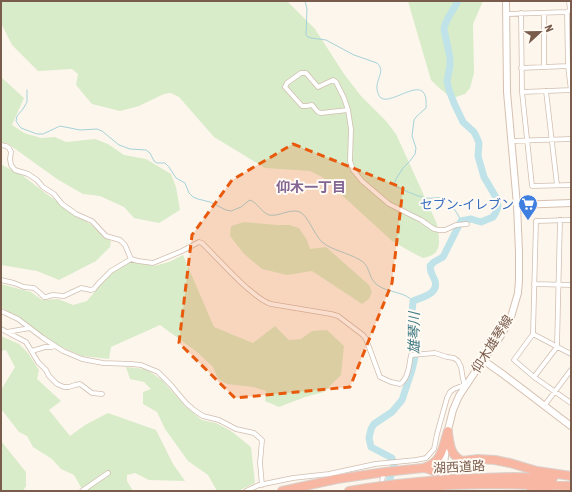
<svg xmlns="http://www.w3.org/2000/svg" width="572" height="492" viewBox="0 0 572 492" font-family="'Asap Condensed','Noto Sans JP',sans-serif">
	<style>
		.green { fill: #d8ecc9 }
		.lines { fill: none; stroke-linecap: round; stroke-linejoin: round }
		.stream { stroke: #a5d3da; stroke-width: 1 }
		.river { stroke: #bfe3e8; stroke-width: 7 }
		.street-casing { stroke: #d1beb0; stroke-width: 5.5 }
		.secondary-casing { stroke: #d6c0b0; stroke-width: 8 }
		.highway-casing { stroke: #dad1cd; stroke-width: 10 }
		.street { stroke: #fff; stroke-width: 4 }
		.secondary { stroke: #fff; stroke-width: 6 }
		.highway { stroke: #f7b7a3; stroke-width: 8 }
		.highway-bridge-casing { stroke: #dad1cd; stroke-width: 10; stroke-linecap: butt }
		.highway-bridge { stroke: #f7b7a3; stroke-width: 8 }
		.marked { fill: #e8590c; fill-opacity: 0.2; stroke: #e8590c; stroke-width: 3; stroke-dasharray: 8 5; stroke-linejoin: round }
		.labels { text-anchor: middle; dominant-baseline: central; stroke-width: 4; stroke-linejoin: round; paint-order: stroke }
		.shop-label { font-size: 13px; fill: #366cbe; stroke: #fffaf3; text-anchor: end }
		.street-label { font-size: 13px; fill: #7a5c4d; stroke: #fffaf3 }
		.neighbourhood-label { font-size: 14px; font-weight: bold; fill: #846695; stroke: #fffaf3 }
		.water-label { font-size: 14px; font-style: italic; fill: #437c86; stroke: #fffaf3 }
	</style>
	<rect width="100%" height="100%" fill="#fdf6ec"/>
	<!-- green -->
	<path class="green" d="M 1,1 L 287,1 L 315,29 L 344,74 L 361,96 L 386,121 L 396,134 L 437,224 C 438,231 441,244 437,250 C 435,255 428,257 423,258 L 413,253 L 392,241 L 322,177 L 310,171 L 265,168 L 214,137 L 179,97 L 171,93 L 164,94 L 139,106 L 120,111 L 92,104 L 76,85 L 78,74 L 72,69 L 38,71 L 12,45 L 1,23 Z
		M 408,1 L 483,1 L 473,24 L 474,73 L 470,88 L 465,94 L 456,97 L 448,95 L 438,87 L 431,80 L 414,22 Z
		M 1,77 L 24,98 L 12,125 L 24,133 L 41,138 L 55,137 L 66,142 L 95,139 L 108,144 L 124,155 L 146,159 L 171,174 L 176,187 L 180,210 L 159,223 L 134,218 L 124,207 L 100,196 L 83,194 L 57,179 L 7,143 L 1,143 Z
		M 1,165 L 2,165 L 22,175 L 48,195 L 90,224 L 111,241 L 110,247 L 96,261 L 59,280 L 37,271 L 1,265 Z
		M 244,222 L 278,225 L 289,225 L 299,228 L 307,240 L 310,249 L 326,247 L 369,285 L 372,292 L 369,299 L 362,304 L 312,271 L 287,275 L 262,269 L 244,254 L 230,236 L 231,226 Z
		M 183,255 L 214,327 L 253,343 L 275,326 L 289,340 L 301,339 L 312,331 L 327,330 L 344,346 L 341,375 L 324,392 L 305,397 L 279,407 L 265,401 L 266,391 L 253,387 L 227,384 L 218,379 L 213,367 L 197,352 L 160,325 L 111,347 L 109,359 L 82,356 L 57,345 L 1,307 L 1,284 L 31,292 L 42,300 L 58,299 L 73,305 L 87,301 L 110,273 L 130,261 L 154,266 L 169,262 Z
		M 1,336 L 19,344 L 28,353 L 39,370 L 37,379 L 61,401 L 49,410 L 70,436 L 85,425 L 108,413 L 156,430 L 173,464 L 185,481 L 149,480 L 135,473 L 127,475 L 127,481 L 133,491 L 83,491 L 74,475 L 61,469 L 52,459 L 33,447 L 27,436 L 19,432 L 1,409 L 1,390 L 15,367 L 6,350 L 1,351 Z
		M 126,367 L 146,369 L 162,380 L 185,406 L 202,420 L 216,423 L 231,431 L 251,447 L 255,483 L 238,491 L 217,491 L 208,475 L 188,461 L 165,429 L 157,412 L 143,404 L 143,392 L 151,389 L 144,382 L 130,379 Z
		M 1,441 L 26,472 L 26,486 L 23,491 L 1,491 Z"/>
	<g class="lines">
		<!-- stream -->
		<path class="stream" d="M 305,1 L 307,9 L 306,35 L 308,37 L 311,38 L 326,40 L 354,55 L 377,63 C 387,72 373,81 378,93 C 378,94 380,97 381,98 C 393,106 429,69 426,108 L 416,117 L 414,120 L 412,136 L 416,148 L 415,154 L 410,161 L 403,168 L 396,179 L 394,185 L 397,187 C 406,191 416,196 426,198 C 431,199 436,197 441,198 C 449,199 458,214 461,221
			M 27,90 L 27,102 L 23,109 L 17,116 L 16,121 L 18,124 L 21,128 L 37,134 L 43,134 L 60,126 L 80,130 L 97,129 L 102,131 L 119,145 L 130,149 L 146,150 L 150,153 L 154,161 L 157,163 L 165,163 L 169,167 L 176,178 L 185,183 L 189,193 L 193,197 L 198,199 L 210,202 L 226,210 L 231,211 L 241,207 L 247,202 L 250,200 C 258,203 261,212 269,215 C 279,217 290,208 300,212 C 308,216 314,234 322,242 C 331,250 349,253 360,260 C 370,265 368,276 375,283 C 383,291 396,291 406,296 C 408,297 411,299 413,301"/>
		<!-- river -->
		<path class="river" d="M 389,489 L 389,481 L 394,467 L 392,458 L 371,447 L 369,438 L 371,429 L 374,424 L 392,412 L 402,400 L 412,370 L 415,357 L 412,313 L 413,301 C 422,297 439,294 435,281 C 433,275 430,273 430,266 L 434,262 L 443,257 L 461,221 L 471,219 L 481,222 L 493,217 L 495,214 L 498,207 L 497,199 L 484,177 L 478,156 L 479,143 L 477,138 L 474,132 L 463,122 L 454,103 L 449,90 L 447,81 L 450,66 L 450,58 L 444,29 C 446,18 453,11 458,1"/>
		<defs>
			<path id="street" d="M 569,1 L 570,10 L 567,12 L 568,66 L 571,91
				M 521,13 L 522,92 L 532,186 L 571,185
				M 544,13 L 544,67
				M 506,14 L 567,12
				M 521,68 L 568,66
				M 301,73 L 306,73 L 318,87 L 333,80 L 336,82 L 344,98 L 348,110 L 321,113 L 318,112 L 312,105 L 306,106 L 302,106 L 285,87 L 287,83 Z
				M 546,91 L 557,185
				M 522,92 L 571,90
				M 348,110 L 351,129 L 350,161 L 353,170 L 362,181 L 389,204 L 421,220 L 434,229 L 439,230 L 445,230 L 456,225 L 467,224
				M 511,141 L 571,139
				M 1,145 L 6,146 L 9,148 L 11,152 L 10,159 L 11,165 L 15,170 L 28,174 L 37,180 L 43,187 L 54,194 L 62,204 L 76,214 L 92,221 L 106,236 L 120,240 L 125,245 L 131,259 L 138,261 L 153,263 L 182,251 L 199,242 L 202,243 C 217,258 231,274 247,288 C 255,294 261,301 271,304 L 331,314 L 338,316 L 363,335 L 366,339 L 380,377 L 391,382 L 400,384 C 409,378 409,364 411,355 L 435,353 L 447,357 L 454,358 L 458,361 L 461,367 L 463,379 L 464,382 L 464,385
				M 571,220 L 536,221 L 533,334 L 514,360 L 534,377 L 571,403
				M 1,280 L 14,283 L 24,287 L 34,288 L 40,293 L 44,297 L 46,297 L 53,295 L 64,296 L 81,288 L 91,290 L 94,289 L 98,284 L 111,271 L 131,259
				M 534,284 L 571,285
				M 1,311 L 18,319 L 43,338 L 63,351 L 82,359 L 103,363 L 131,364 L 141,365 L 158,372 L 170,384 L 186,403 L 194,410 L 203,416 L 219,420 L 236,429 L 254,433 L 262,440 L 260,463 L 262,485
				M 1,329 L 26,342 L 38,362 L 46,370 L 49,376 L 57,384 L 64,387 L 69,387 L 75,385 L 80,384 L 92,393 L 102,394
				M 7,332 L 30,328
				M 533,334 L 571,354
				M 32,351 L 45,347 L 52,347 L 55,346
				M 534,377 L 557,347 L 560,220
				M 544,406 L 571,370
				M 82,491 L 108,473
				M 246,491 L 259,485 L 293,478 L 329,474 L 375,464 L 416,460 L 426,458 L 434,449 L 437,434 L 447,398 L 450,392 L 454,389 L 464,385
				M 383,491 L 382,482 L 383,476"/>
			<path id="secondary" d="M 517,205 L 571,203
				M 483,360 L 504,375 L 571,426
				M 447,434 L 453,410 L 459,396 L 483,360 L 500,337 L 506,327 L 511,317 L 518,293 L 519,280 L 519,252 L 517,205 L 507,92 L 506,1
				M 443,476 L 446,445"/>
			<path id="highway" d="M 448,433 C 450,445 450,455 462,461
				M 424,468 C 439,470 441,479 447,491
				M 450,479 L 513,477 L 553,478
				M 450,485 L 494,484 L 571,486
				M 282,491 L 337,479 L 385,472 L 423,468 C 443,462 442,448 448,431
				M 349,491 L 367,488
				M 437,491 L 443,483 L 448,470 L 453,465 L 462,461 L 478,459 L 495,460 L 510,463 L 537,471 L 571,476
				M 531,491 L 548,489"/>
		</defs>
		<!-- street casing -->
		<use href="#street" class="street-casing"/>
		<!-- secondary casing -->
		<use href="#secondary" class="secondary-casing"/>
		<!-- highway casing -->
		<use href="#highway" class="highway-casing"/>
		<!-- street -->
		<use href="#street" class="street"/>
		<!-- secondary -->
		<use href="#secondary" class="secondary"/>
		<!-- highway -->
		<use href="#highway" class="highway"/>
		<defs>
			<path id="highway-bridge" d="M 367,488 L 397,484 L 450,479
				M 390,491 L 450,485"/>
		</defs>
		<!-- highway-bridge casing -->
		<use href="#highway-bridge" class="highway-bridge-casing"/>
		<!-- highway-bridge -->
		<use href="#highway-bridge" class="highway-bridge"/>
	</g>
	<!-- marked area -->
	<path class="marked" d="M 293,144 L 403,188 L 392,283 L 350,387 L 235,398 L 179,343 L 192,235 L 232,180 Z"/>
	<!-- icons -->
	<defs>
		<symbol id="supermarket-pin" viewBox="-11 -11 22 30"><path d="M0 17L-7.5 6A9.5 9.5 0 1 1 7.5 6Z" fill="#3f7fe0" stroke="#fffaf3"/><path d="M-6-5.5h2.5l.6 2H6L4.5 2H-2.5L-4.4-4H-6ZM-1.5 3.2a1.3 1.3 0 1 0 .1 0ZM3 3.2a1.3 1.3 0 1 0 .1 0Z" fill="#fff"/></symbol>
	</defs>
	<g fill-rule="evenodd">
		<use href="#supermarket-pin" x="517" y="193" width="22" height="30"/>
	</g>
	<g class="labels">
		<!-- shop labels -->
		<g class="shop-label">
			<text x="514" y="204">セブン-イレブン</text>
		</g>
		<!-- street labels -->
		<g class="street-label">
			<text transform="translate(492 344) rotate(-58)">仰木雄琴線</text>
			<text transform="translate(459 467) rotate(-3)">湖西道路</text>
		</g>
		<!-- neighbourhood labels -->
		<g class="neighbourhood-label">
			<text x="311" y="187">仰木一丁目</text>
		</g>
		<!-- water labels -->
		<g class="water-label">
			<text transform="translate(414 333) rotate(-90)">雄琴川</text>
		</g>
	</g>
	<!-- border -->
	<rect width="572" height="492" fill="none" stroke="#7a5c4d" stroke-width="4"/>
	<!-- north arrow -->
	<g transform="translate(540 32) rotate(68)" stroke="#fffaf3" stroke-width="3" paint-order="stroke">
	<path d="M0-3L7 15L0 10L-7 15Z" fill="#7a5c4d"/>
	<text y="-6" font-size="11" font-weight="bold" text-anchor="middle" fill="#7a5c4d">N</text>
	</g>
</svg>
